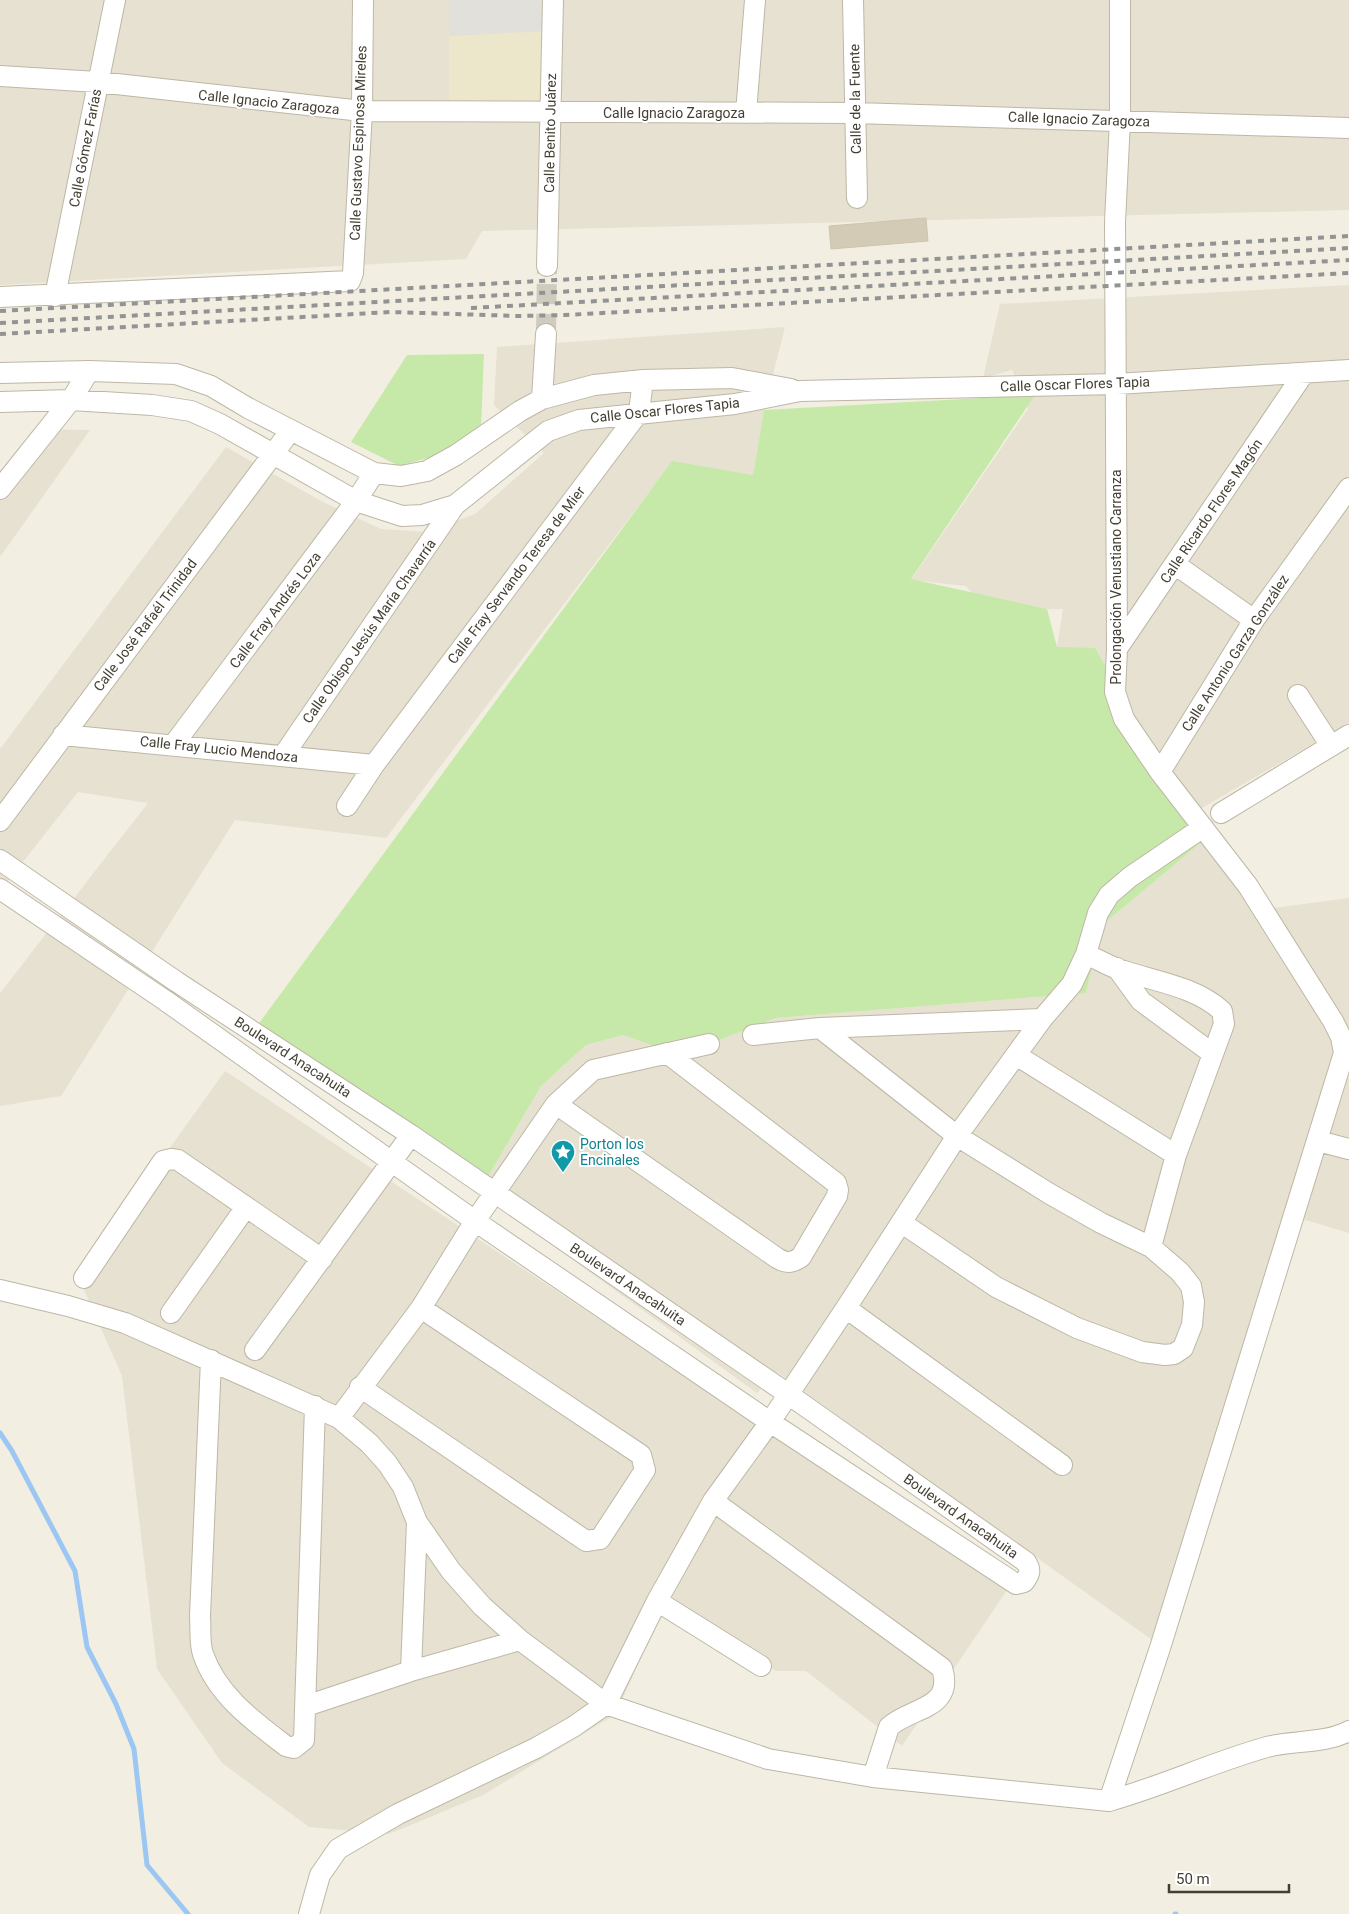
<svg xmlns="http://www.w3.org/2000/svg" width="1349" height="1914" viewBox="0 0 1349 1914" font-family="Roboto,sans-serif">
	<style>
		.residential { fill: #e6e1d0 }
		.education { fill: #ece6cb }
		.green { fill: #c6e9a9 }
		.parking { fill: #e2e0db }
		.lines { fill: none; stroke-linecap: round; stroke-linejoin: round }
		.stream { stroke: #9bc7f2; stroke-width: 5 }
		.building { fill: #d4cbb7; stroke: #cfc4ab }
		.minor-tunnel { stroke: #cfccbf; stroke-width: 20; stroke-dasharray: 20 10; stroke-linecap: butt }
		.minor-casing { stroke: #beb7a5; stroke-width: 22 }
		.minor { stroke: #fff; stroke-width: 20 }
		.rail { stroke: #939393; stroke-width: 4; stroke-dasharray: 6 6; stroke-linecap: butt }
		.labels { text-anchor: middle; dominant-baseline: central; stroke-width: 4; stroke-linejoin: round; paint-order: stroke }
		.street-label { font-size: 14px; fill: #443f33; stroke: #fff }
		.culture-label { font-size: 14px; fill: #0d838f; stroke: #fff; text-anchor: start }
	</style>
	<rect width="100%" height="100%" fill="#f2efe2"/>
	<!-- residential -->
	<path class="residential" d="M 0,0 L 1349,0 L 1349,210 L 482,231 L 466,259 L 0,285 Z
		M 1349,285 L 1349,723 L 1169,827 L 1057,648 L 1063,609 L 986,610 L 966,586 L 911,580 L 1028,409 L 1012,370 L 983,378 L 1000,304 Z
		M 785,327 L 764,410 L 753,475 L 672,462 L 386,838 L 235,820 L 61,1096 L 0,1106 L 0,993 L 148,803 L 78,792 L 0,891 L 0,749 L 226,447 L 323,502 L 381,529 L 427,532 L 475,514 L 544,453 L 494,405 L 497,347 Z
		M 34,429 L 90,430 L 0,557 L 0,474 Z
		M 1204,840 L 1349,1051 L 1349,1073 L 1346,1081 L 1349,1077 L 1349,1233 L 1299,1218 L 1162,1647 L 777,1372 L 757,1393 L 479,1192 L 541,1086 L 586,1045 L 623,1035 L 680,1055 L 776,1018 L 1086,993 L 1102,925 Z
		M 1349,898 L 1349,1045 L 1274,908 Z
		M 225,1071 L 1007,1590 L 902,1746 L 806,1671 L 776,1671 L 666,1600 L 616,1714 L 483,1795 L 389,1834 L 309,1827 L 222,1763 L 157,1669 L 122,1376 L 78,1276 Z"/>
	<!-- education -->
	<path class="education" d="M 552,31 L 550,112 L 449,111 L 449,36 Z"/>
	<!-- green -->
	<path class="green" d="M 484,354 L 481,428 L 442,454 L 399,466 L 351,442 L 407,355 Z
		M 1035,395 L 911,579 L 1047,609 L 1057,647 L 1095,648 L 1204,840 L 1102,925 L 1086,993 L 776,1018 L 680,1055 L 623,1035 L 586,1045 L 541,1086 L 479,1192 L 257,1026 L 672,461 L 753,475 L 764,410 Z"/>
	<!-- parking -->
	<path class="parking" d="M 450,0 L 553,0 L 552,30 L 449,36 Z"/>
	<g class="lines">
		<!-- stream -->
		<path class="stream" d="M 0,1433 L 12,1451 L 75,1571 L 87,1647 L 116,1704 L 134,1749 L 147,1865 L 188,1914
			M 1175,1914 L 1176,1914"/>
	</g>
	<!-- building -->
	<path class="building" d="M 926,218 L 928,241 L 831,249 L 829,226 Z"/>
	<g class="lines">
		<!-- minor-tunnel -->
		<path class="minor-tunnel" d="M 546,334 L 547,266"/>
		<defs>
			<path id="minor" d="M 853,0 L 857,198
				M 0,76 L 98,82 L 362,111 L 855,113 L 1349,128
				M 746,113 L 755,0
				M 547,266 L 553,0
				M 55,296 L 115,0
				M 0,297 L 350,281 L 353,273 L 362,111 L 363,0
				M 0,373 L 89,371 L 176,374 L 211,386 L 248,408 L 374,473 L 401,476 L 427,471 L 456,455 L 520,411 L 542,399 L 594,385 L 643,380 L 732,378 L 791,389
				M 542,399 L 546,334
				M 0,402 L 71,400 L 152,405 L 191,411 L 220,424 L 356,501 L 402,516 L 422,515 L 455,505 L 548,431 L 579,420 L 735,404 L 800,391 L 1116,384 L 1349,370
				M 0,489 L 71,400 L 89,371
				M 1176,565 L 1254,620
				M 1117,649 L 1304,373
				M 1298,695 L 1331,746
				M 63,735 L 374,765
				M 174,744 L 356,501 L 374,473
				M 283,756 L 455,505
				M 1160,772 L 1254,620 L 1349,488
				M 347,806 L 374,765 L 639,412 L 643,380
				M 1221,813 L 1349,735
				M 0,821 L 291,430
				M 0,860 L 177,982 L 411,1135 L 788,1394 L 1026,1562 C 1032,1571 1029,1575 1024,1582 L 1016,1584 L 770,1422 L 475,1221 L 166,1001 L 0,889
				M 1086,954 C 1097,959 1107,965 1118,969 C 1152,981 1195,986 1222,1011 L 1224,1024 L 1176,1155 L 1151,1247
				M 1117,968 L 1141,1001 L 1213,1054
				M 820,1028 L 957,1136 L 1050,1194 L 1101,1223 L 1151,1247 L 1180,1272 L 1191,1286 L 1194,1302 L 1192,1325 L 1183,1348 L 1174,1354 L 1165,1355 L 1142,1352 L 1077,1328 L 996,1287 L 902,1223
				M 753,1035 L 820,1028 L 1042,1019
				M 1016,1055 L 1176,1155
				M 556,1104 L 777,1258 C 787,1264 792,1263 801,1257 L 837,1196 L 838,1190 L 836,1183 L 667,1053
				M 1318,1141 L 1349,1149
				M 84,1278 L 163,1161 L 171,1159 L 178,1160 L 322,1259
				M 0,1290 L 68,1306 L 125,1323 L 339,1418 L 369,1443 L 387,1463 L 403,1487 L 417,1522 L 451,1571 L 482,1606 L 520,1640 L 606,1704 L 768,1759 L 873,1777 L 1109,1801 C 1163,1786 1213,1762 1267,1747 C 1294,1740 1324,1744 1349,1731
				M 846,1308 L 1062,1465
				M 171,1313 L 246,1207
				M 255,1350 L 411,1135
				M 211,1360 L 200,1616 C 201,1627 199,1643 203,1654 C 217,1695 253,1721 286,1746 L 294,1748 L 304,1740 L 315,1406
				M 360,1387 L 586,1541 L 600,1539 L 645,1470 L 641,1455 L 421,1308
				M 339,1418 L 421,1308 L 475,1221 L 556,1104 L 593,1070 L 709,1044
				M 713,1501 L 942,1668 C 955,1710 910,1707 889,1727 L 873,1777
				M 657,1601 L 761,1666
				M 411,1671 L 417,1522
				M 306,1706 L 411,1671 L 520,1640
				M 1109,1801 L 1160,1648 L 1344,1053 L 1341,1037 L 1333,1021 L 1248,886 L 1160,772 L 1124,719 L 1115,692 L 1117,649 L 1115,222 L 1120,120 L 1120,0
				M 309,1914 L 320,1875 L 338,1849 L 398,1814 L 536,1748 L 573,1727 L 606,1704 L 657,1601 L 713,1501 L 770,1422 L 846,1308 L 957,1136 L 1042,1019 L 1072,984 L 1086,954 L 1098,913 L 1109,895 L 1130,877 L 1202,828"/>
		</defs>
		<!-- minor casing -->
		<use href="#minor" class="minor-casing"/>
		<!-- minor -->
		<use href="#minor" class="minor"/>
		<!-- rail -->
		<path class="rail" d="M 471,308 L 1349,260
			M 0,311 L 1349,236
			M 0,323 L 1349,248
			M 0,334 L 391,312 L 519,316 L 565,315 L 1349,273"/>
	</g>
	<!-- icons -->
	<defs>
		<symbol id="sight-pin" viewBox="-11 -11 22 30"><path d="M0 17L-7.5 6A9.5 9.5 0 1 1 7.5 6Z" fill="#0f9aa8" stroke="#fff"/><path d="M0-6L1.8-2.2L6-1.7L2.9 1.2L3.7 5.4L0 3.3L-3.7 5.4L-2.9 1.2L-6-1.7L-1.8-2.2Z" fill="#fff"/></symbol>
	</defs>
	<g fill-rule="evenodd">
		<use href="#sight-pin" x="549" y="1138" width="28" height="38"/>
	</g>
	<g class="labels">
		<!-- street labels -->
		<g class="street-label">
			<text transform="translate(855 99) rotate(-91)">Calle de la Fuente</text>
			<text transform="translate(269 102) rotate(6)">Calle Ignacio Zaragoza</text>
			<text x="674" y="113">Calle Ignacio Zaragoza</text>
			<text transform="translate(1079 119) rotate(2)">Calle Ignacio Zaragoza</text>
			<text transform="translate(550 133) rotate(-89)">Calle Benito Juárez</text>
			<text transform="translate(358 143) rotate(-88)">Calle Gustavo Espinosa Mireles</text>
			<text transform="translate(85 148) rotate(-79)">Calle Gómez Farías</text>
			<text transform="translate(1075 384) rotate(-2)">Calle Oscar Flores Tapia</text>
			<text transform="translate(665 410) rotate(-6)">Calle Oscar Flores Tapia</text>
			<text transform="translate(1211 511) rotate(-56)">Calle Ricardo Flores Magón</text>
			<text transform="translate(516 575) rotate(-53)">Calle Fray Servando Teresa de Mier</text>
			<text transform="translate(1116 577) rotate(-90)">Prolongación Venustiano Carranza</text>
			<text transform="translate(275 610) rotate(-53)">Calle Fray Andrés Loza</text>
			<text transform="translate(145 625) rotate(-53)">Calle José Rafaél Trinidad</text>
			<text transform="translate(369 631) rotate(-55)">Calle Obispo Jesús María Chavarría</text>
			<text transform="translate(1235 653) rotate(-57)">Calle Antonio Garza González</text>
			<text transform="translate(219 749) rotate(6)">Calle Fray Lucio Mendoza</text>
			<text transform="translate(293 1057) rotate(33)">Boulevard Anacahuita</text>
			<text transform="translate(628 1284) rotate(34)">Boulevard Anacahuita</text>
			<text transform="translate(961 1516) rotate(35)">Boulevard Anacahuita</text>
		</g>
		<!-- culture labels -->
		<g class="culture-label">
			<text x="580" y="1144">Porton los<tspan x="580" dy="16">Encinales</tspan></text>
		</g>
	</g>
	<!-- scale -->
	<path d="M1169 1884v8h120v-8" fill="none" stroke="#443f33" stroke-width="2.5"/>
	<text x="1176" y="1884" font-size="15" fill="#443f33" stroke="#ffffff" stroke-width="4" paint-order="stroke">50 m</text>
</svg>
